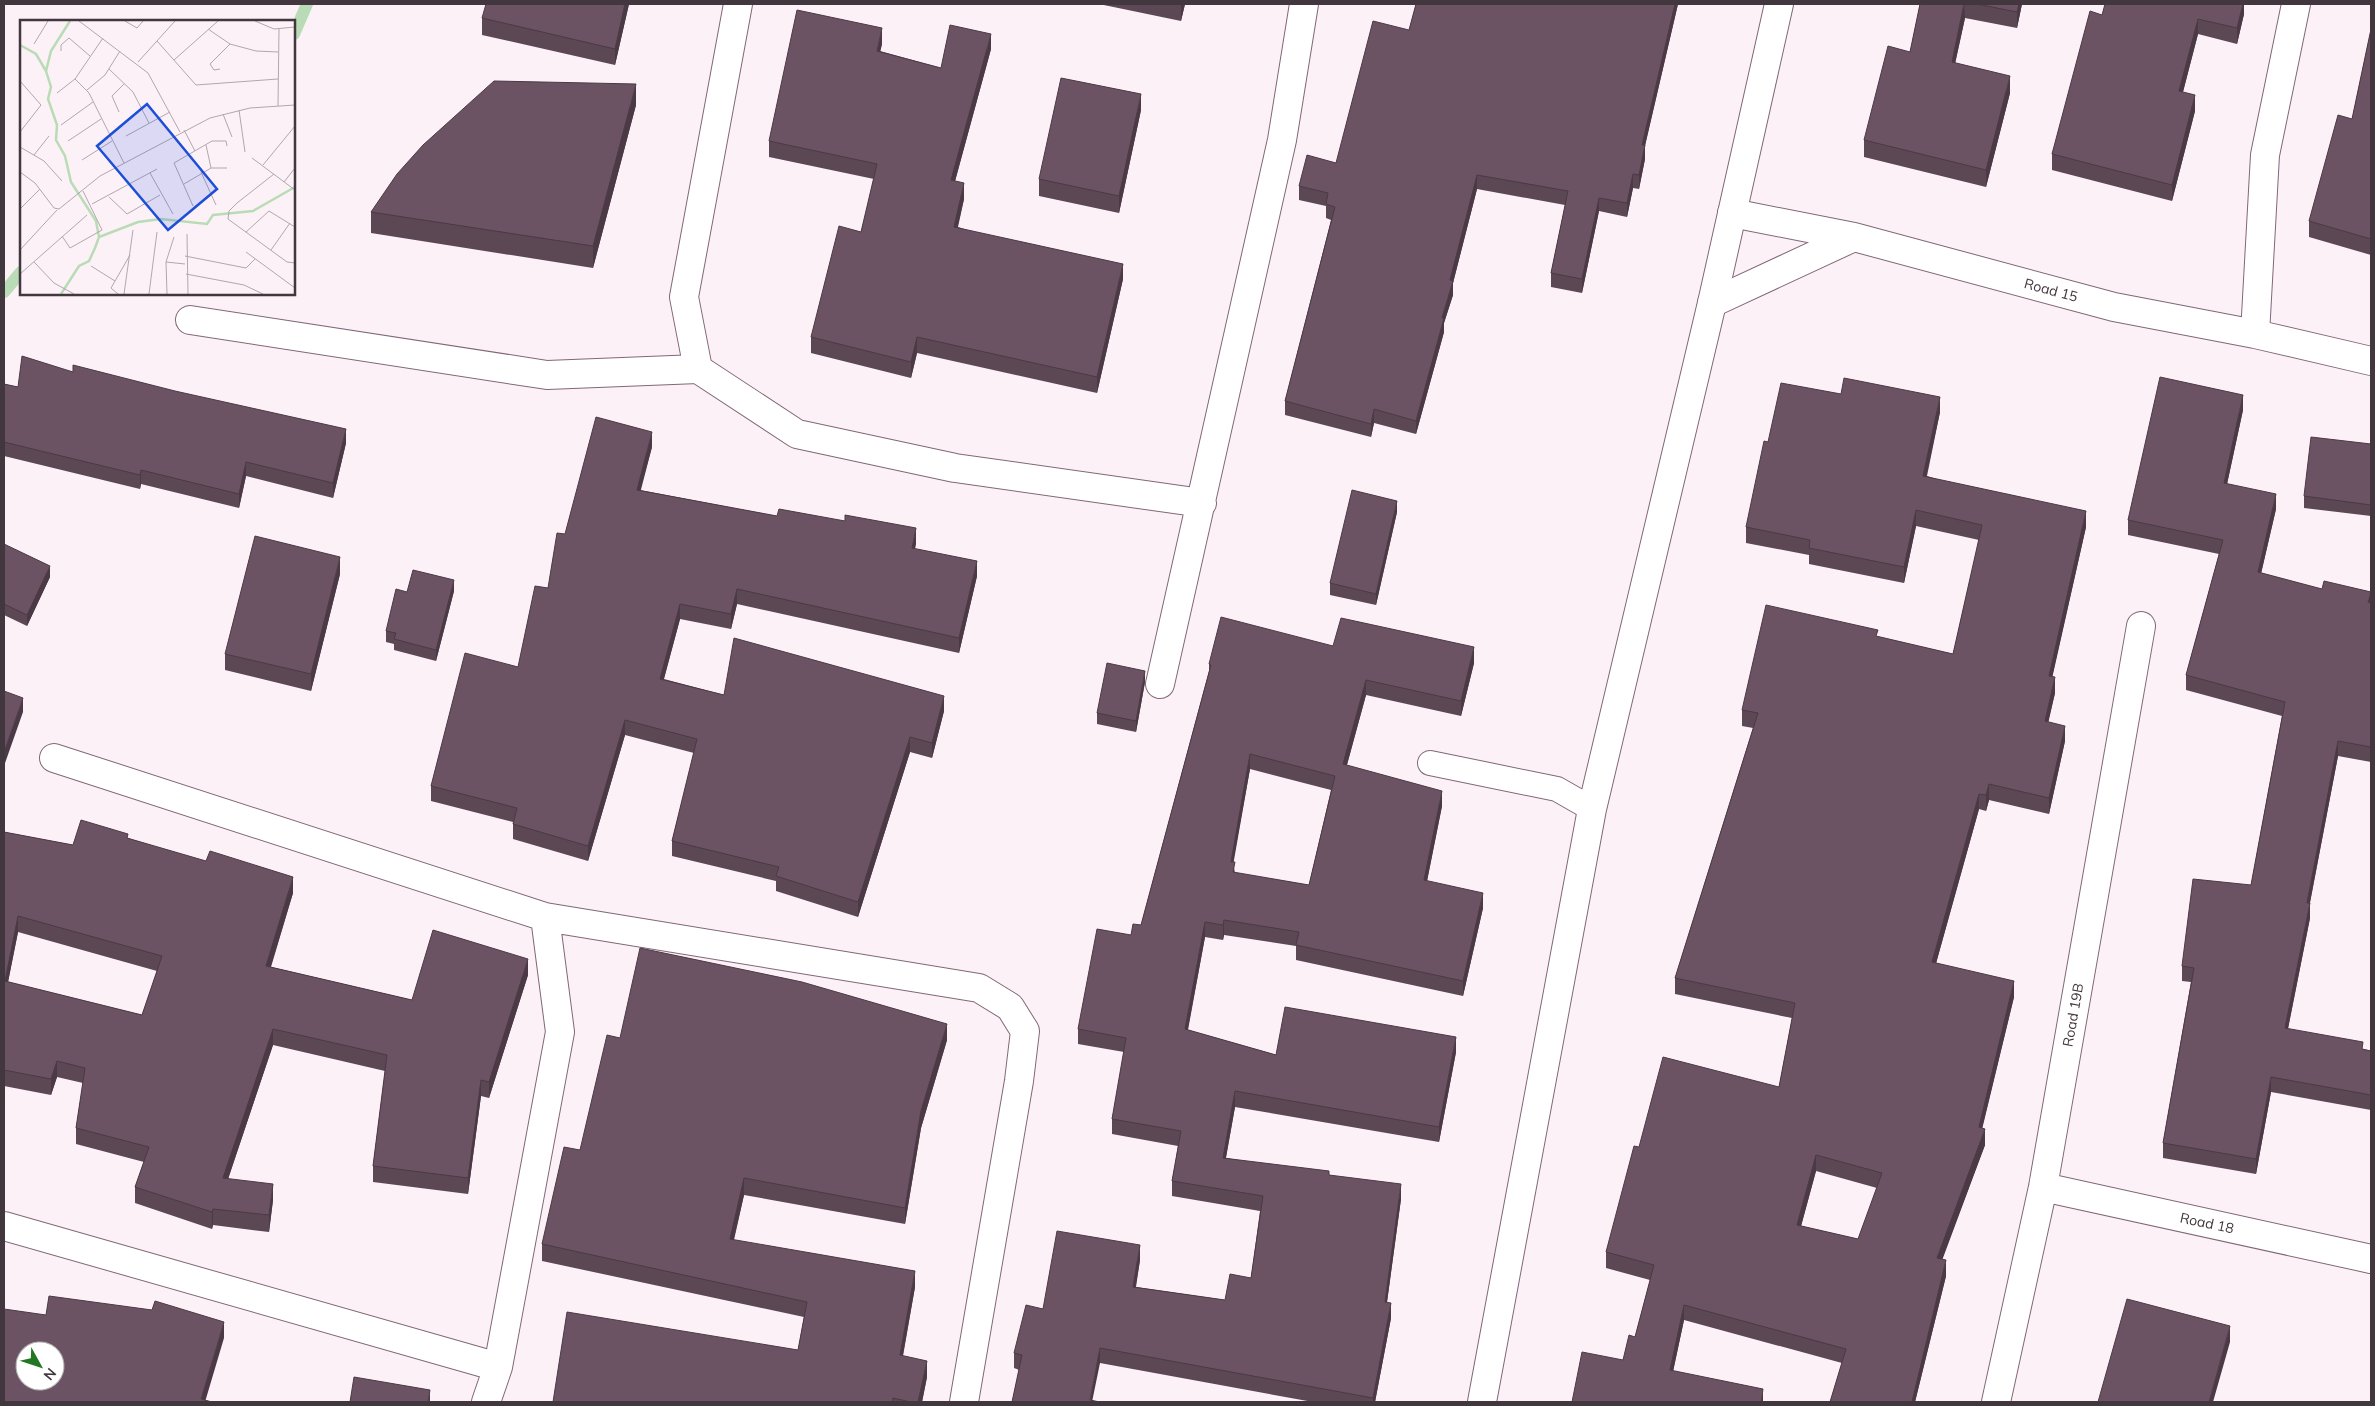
<svg xmlns="http://www.w3.org/2000/svg" width="2375" height="1406" viewBox="0 0 2375 1406" font-family="Mulish,sans-serif">
	<style>
		.lines { fill: none; stroke-linecap: round; stroke-linejoin: round }
		.stream { stroke: #b9dcb6; stroke-width: 12 }
		.service-casing { stroke: #816778; stroke-width: 26 }
		.minor-casing { stroke: #816778; stroke-width: 30 }
		.tertiary-casing { stroke: #816778; stroke-width: 30 }
		.service { stroke: #fff; stroke-width: 24 }
		.minor { stroke: #fff; stroke-width: 28 }
		.tertiary { stroke: #fff; stroke-width: 28 }
		.wall { fill: #5c4755; fill-rule: evenodd }
		.shaded-wall { fill: #4b3a45 }
		.building { fill: #6b5363; stroke: #4b3a45; fill-rule: evenodd }
		.labels { text-anchor: middle; dominant-baseline: central; stroke-width: 5; stroke-linejoin: round; paint-order: stroke }
		.street-label { font-size: 14px; fill: #42373e; stroke: #fff }
		.inset-river { fill: none; stroke: #b9dcb6; stroke-width: 2.5 }
		.inset-road { fill: none; stroke: #b2a7ae; stroke-width: 1 }
		.view { fill: #1d4ed8; fill-opacity: 0.15; stroke: #1d4ed8; stroke-width: 2.5 }
		.inset-edge { fill: none; stroke: #42373e; stroke-width: 2.5 }
	</style>
	<rect width="100%" height="100%" fill="#fdf1f8"/>
	<g class="lines">
		<!-- stream -->
		<path class="stream" d="M 294,34 L 307,4
			M 4,292 L 21,272"/>
		<defs>
			<path id="service" d="M 1430,763 L 1557,789 L 1592,809"/>
			<path id="minor" d="M 1732,213 L 1854,237 L 2114,307 L 2255,334 L 2371,361
				M 1712,303 L 1854,237
				M 190,320 L 547,375 L 698,369 L 797,434 L 955,468 L 1202,503
				M 2255,334 L 2265,155 L 2296,4
				M 698,369 L 684,297 L 738,4
				M 1160,684 L 1282,140 L 1304,4
				M 54,758 L 545,917 L 979,988 L 1010,1007 L 1025,1031 L 1019,1081 L 964,1402
				M 2043,1187 L 2371,1259
				M 4,1226 L 498,1367
				M 486,1402 L 498,1367 L 560,1032 L 545,917
				M 1996,1402 L 2043,1187 L 2141,626"/>
			<path id="tertiary" d="M 1482,1402 L 1592,809 L 1712,303 L 1779,4"/>
		</defs>
		<!-- service casing -->
		<use href="#service" class="service-casing"/>
		<!-- minor casing -->
		<use href="#minor" class="minor-casing"/>
		<!-- tertiary casing -->
		<use href="#tertiary" class="tertiary-casing"/>
		<!-- service -->
		<use href="#service" class="service"/>
		<!-- minor -->
		<use href="#minor" class="minor"/>
		<!-- tertiary -->
		<use href="#tertiary" class="tertiary"/>
	</g>
	<!-- wall -->
	<path class="wall" d="M 629,4 L 615,65 L 482,35 L 482,18 Z
		M 1099,4 L 1185,4 L 1181,21 Z
		M 1416,4 L 1678,4 L 1645,145 L 1645,159 L 1639,189 L 1633,188 L 1627,217 L 1599,211 L 1582,293 L 1551,287 L 1551,273 L 1565,205 L 1477,189 L 1453,283 L 1453,295 L 1444,323 L 1444,332 L 1416,434 L 1374,423 L 1371,437 L 1285,415 L 1285,401 L 1331,220 L 1326,218 L 1326,206 L 1299,200 L 1299,186 L 1336,163 L 1409,30 Z
		M 1920,4 L 2022,4 L 2017,28 L 1965,18 L 1955,63 L 2010,93 L 1986,187 L 1864,157 L 1864,140 L 1910,52 Z
		M 2244,4 L 2244,14 L 2237,44 L 2198,34 L 2183,92 L 2195,111 L 2172,201 L 2052,170 L 2052,154 L 2102,15 Z
		M 2371,29 L 2371,255 L 2309,237 L 2309,221 L 2352,119 Z
		M 882,44 L 880,51 L 941,68 L 991,49 L 955,181 L 964,199 L 958,227 L 1123,279 L 1097,393 L 917,353 L 911,378 L 811,353 L 811,337 L 861,232 L 874,179 L 769,157 L 769,141 Z
		M 636,105 L 593,268 L 371,233 L 371,212 Z
		M 1141,110 L 1119,213 L 1039,196 L 1039,179 Z
		M 73,372 L 346,443 L 333,498 L 246,476 L 239,508 L 141,484 L 140,489 L 4,456 L 4,384 L 18,387 Z
		M 1841,394 L 1940,412 L 1927,476 L 2086,527 L 2052,677 L 2055,693 L 2048,722 L 2065,741 L 2049,814 L 1989,800 L 1986,811 L 1979,809 L 1936,963 L 2014,997 L 1982,1128 L 1985,1145 L 1942,1259 L 1946,1276 L 1915,1402 L 1830,1402 L 1842,1363 L 1684,1320 L 1673,1371 L 1763,1402 L 1623,1360 L 1635,1337 L 1650,1280 L 1606,1268 L 1606,1252 L 1639,1147 L 1779,1087 L 1792,1018 L 1675,994 L 1675,978 L 1753,728 L 1742,726 L 1742,710 L 1878,637 L 1953,654 L 1979,540 L 1916,526 L 1904,583 L 1809,564 L 1809,555 L 1746,543 L 1746,527 L 1768,442 ZM 1816,1171 L 1877,1188 L 1858,1239 L 1801,1226 Z
		M 2243,410 L 2227,484 L 2276,509 L 2261,573 L 2371,603 L 2371,762 L 2338,756 L 2310,903 L 2310,918 L 2288,1029 L 2371,1051 L 2371,1110 L 2271,1092 L 2256,1174 L 2163,1158 L 2163,1143 L 2191,982 L 2182,981 L 2182,966 L 2251,885 L 2282,716 L 2186,690 L 2186,675 L 2219,554 L 2128,535 L 2128,520 Z
		M 2371,444 L 2371,516 L 2304,508 L 2304,496 Z
		M 652,447 L 640,490 L 916,543 L 915,549 L 977,576 L 959,653 L 737,604 L 731,629 L 680,619 L 664,679 L 724,695 L 944,711 L 932,758 L 910,752 L 858,917 L 776,891 L 776,881 L 672,856 L 672,841 L 694,753 L 625,735 L 588,861 L 513,839 L 513,822 L 431,801 L 431,786 L 518,667 L 548,588 L 565,534 Z
		M 1397,512 L 1376,605 L 1330,595 L 1330,583 Z
		M 4,544 L 50,577 L 27,626 L 4,615 Z
		M 340,574 L 311,691 L 225,670 L 225,654 Z
		M 454,591 L 436,661 L 394,650 L 394,644 L 386,642 L 386,631 L 407,592 Z
		M 1333,646 L 1474,663 L 1461,716 L 1366,695 L 1347,765 L 1442,806 L 1427,881 L 1483,908 L 1463,996 L 1296,960 L 1296,946 L 1224,935 L 1223,940 L 1205,937 L 1188,1030 L 1276,1055 L 1456,1052 L 1439,1142 L 1235,1107 L 1226,1158 L 1329,1175 L 1401,1199 L 1387,1302 L 1391,1318 L 1375,1402 L 1313,1402 L 1100,1363 L 1012,1402 L 1019,1370 L 1014,1368 L 1014,1353 L 1043,1309 L 1140,1260 L 1136,1287 L 1225,1300 L 1251,1278 L 1260,1211 L 1172,1196 L 1172,1181 L 1178,1146 L 1112,1134 L 1112,1119 L 1124,1052 L 1078,1044 L 1078,1029 L 1131,935 L 1141,925 L 1209,671 L 1209,664 ZM 1250,769 L 1331,790 L 1309,885 L 1235,873 L 1233,862 Z
		M 1145,682 L 1136,732 L 1097,724 L 1097,713 Z
		M 4,832 L 73,845 L 128,838 L 293,893 L 271,967 L 412,1000 L 528,975 L 489,1098 L 481,1096 L 468,1194 L 373,1182 L 373,1166 L 385,1071 L 273,1045 L 228,1179 L 273,1200 L 269,1232 L 213,1225 L 212,1229 L 135,1203 L 135,1187 L 144,1162 L 76,1144 L 76,1128 L 83,1083 L 57,1077 L 51,1095 L 4,1086 ZM 18,932 L 157,971 L 142,1015 L 8,982 Z
		M 620,1038 L 947,1040 L 921,1128 L 905,1224 L 744,1195 L 734,1240 L 915,1287 L 903,1356 L 927,1377 L 922,1402 L 553,1402 L 798,1350 L 804,1317 L 542,1261 L 542,1244 L 580,1150 Z"/>
	<!-- shaded-wall -->
	<path class="shaded-wall" d="M 625,4 L 629,4 L 615,65 L 615,49 Z
		M 1182,4 L 1185,4 L 1181,21 L 1181,5 Z
		M 1675,4 L 1678,4 L 1642,159 L 1642,145 Z
		M 1964,4 L 1965,18 L 1952,78 L 1952,62 Z
		M 2019,4 L 2022,4 L 2017,28 L 2017,12 Z
		M 2243,4 L 2244,4 L 2244,14 L 2237,44 L 2237,28 Z
		M 2198,19 L 2198,34 L 2179,107 L 2179,91 Z
		M 882,28 L 882,44 L 877,66 L 877,51 Z
		M 991,34 L 991,49 L 951,196 L 951,180 Z
		M 2010,76 L 2010,93 L 1986,187 L 1986,170 Z
		M 636,84 L 636,105 L 593,268 L 593,246 Z
		M 1141,94 L 1141,110 L 1119,213 L 1119,196 Z
		M 2195,95 L 2195,111 L 2172,201 L 2172,185 Z
		M 1645,145 L 1645,159 L 1639,189 L 1639,175 Z
		M 1633,174 L 1633,188 L 1627,217 L 1627,203 Z
		M 1477,175 L 1477,189 L 1453,283 L 1453,295 L 1444,323 L 1444,332 L 1416,434 L 1416,421 L 1442,318 L 1450,280 Z
		M 964,183 L 964,199 L 954,242 L 954,227 Z
		M 1599,198 L 1599,211 L 1582,293 L 1582,279 Z
		M 1123,264 L 1123,279 L 1097,393 L 1097,377 Z
		M 917,337 L 917,353 L 911,378 L 911,362 Z
		M 2243,395 L 2243,410 L 2224,498 L 2224,483 Z
		M 1940,397 L 1940,412 L 1923,491 L 1923,476 Z
		M 1374,409 L 1374,423 L 1371,437 L 1371,424 Z
		M 346,429 L 346,443 L 333,498 L 333,483 Z
		M 652,432 L 652,447 L 637,505 L 637,490 Z
		M 246,462 L 246,476 L 239,508 L 239,494 Z
		M 141,470 L 141,484 L 140,489 L 140,475 Z
		M 2276,494 L 2276,509 L 2258,587 L 2258,572 Z
		M 1397,501 L 1397,512 L 1376,605 L 1376,594 Z
		M 1916,510 L 1916,526 L 1904,583 L 1904,567 Z
		M 2086,511 L 2086,527 L 2049,692 L 2049,676 Z
		M 916,528 L 916,543 L 912,563 L 912,548 Z
		M 340,557 L 340,574 L 311,691 L 311,674 Z
		M 977,561 L 977,576 L 959,653 L 959,638 Z
		M 50,566 L 50,577 L 27,626 L 27,615 Z
		M 454,580 L 454,591 L 436,661 L 436,650 Z
		M 737,589 L 737,604 L 731,629 L 731,614 Z
		M 2371,592 L 2371,607 L 2368,602 Z
		M 680,604 L 680,619 L 660,693 L 660,679 Z
		M 1474,647 L 1474,663 L 1461,716 L 1461,701 Z
		M 1145,671 L 1145,682 L 1136,732 L 1136,721 Z
		M 2055,677 L 2055,693 L 2045,737 L 2045,721 Z
		M 1366,680 L 1366,695 L 1343,779 L 1343,764 Z
		M 944,696 L 944,711 L 932,758 L 932,743 Z
		M 23,698 L 23,712 L 4,766 L 4,752 Z
		M 625,720 L 625,735 L 588,861 L 588,846 Z
		M 2065,726 L 2065,741 L 2049,814 L 2049,798 Z
		M 910,737 L 910,752 L 858,917 L 858,902 Z
		M 2338,741 L 2338,756 L 2309,907 L 2310,903 L 2310,918 L 2285,1043 L 2285,1028 L 2307,903 Z
		M 1250,754 L 1250,769 L 1231,877 L 1231,862 Z
		M 1989,784 L 1989,800 L 1986,811 L 1986,795 Z
		M 1442,791 L 1442,806 L 1424,896 L 1424,880 Z
		M 1979,794 L 1979,809 L 1932,978 L 1932,962 Z
		M 293,877 L 293,893 L 266,982 L 266,966 Z
		M 1483,893 L 1483,908 L 1463,996 L 1463,981 Z
		M 18,916 L 18,932 L 5,997 L 5,981 Z
		M 1224,920 L 1224,935 L 1223,940 L 1223,925 Z
		M 1205,922 L 1205,937 L 1185,1044 L 1185,1029 Z
		M 528,959 L 528,975 L 489,1098 L 489,1082 Z
		M 2014,981 L 2014,997 L 1979,1142 L 1979,1127 Z
		M 947,1024 L 947,1040 L 921,1128 L 905,1224 L 905,1208 L 921,1111 Z
		M 273,1029 L 273,1045 L 223,1194 L 223,1178 Z
		M 1456,1037 L 1456,1052 L 1439,1142 L 1439,1127 Z
		M 57,1061 L 57,1077 L 51,1095 L 51,1079 Z
		M 2271,1077 L 2271,1092 L 2256,1174 L 2256,1159 Z
		M 481,1080 L 481,1096 L 468,1194 L 468,1178 Z
		M 1235,1091 L 1235,1107 L 1223,1173 L 1223,1158 Z
		M 1985,1129 L 1985,1145 L 1937,1274 L 1937,1258 Z
		M 1816,1155 L 1816,1171 L 1797,1241 L 1797,1225 Z
		M 744,1178 L 744,1195 L 730,1255 L 730,1239 Z
		M 273,1184 L 273,1200 L 269,1232 L 269,1215 Z
		M 1401,1184 L 1401,1199 L 1385,1317 L 1385,1302 Z
		M 213,1209 L 213,1225 L 212,1229 L 212,1212 Z
		M 1140,1245 L 1140,1260 L 1133,1302 L 1133,1287 Z
		M 1946,1260 L 1946,1276 L 1915,1402 L 1912,1402 Z
		M 915,1271 L 915,1287 L 900,1371 L 900,1355 Z
		M 1391,1303 L 1391,1318 L 1375,1402 L 1373,1402 L 1373,1398 Z
		M 1684,1305 L 1684,1320 L 1670,1386 L 1670,1370 Z
		M 224,1322 L 224,1338 L 205,1402 L 201,1399 Z
		M 2230,1326 L 2230,1342 L 2213,1402 L 2209,1402 Z
		M 1100,1348 L 1100,1363 L 1092,1402 L 1090,1400 Z
		M 927,1361 L 927,1377 L 922,1402 L 918,1402 Z
		M 1763,1389 L 1763,1402 L 1761,1402 Z
		M 430,1390 L 430,1402 L 428,1402 Z"/>
	<!-- building -->
	<path class="building" d="M 486,4 L 625,4 L 615,49 L 482,18 Z
		M 1416,4 L 1675,4 L 1642,145 L 1645,145 L 1639,175 L 1633,174 L 1627,203 L 1599,198 L 1582,279 L 1551,273 L 1568,191 L 1477,175 L 1450,280 L 1453,281 L 1442,318 L 1444,318 L 1416,421 L 1374,409 L 1371,424 L 1285,401 L 1335,207 L 1326,204 L 1328,193 L 1299,186 L 1307,155 L 1336,163 L 1373,21 L 1409,30 Z
		M 1920,4 L 1964,4 L 1952,62 L 2010,76 L 1986,170 L 1864,140 L 1888,46 L 1910,52 Z
		M 1977,4 L 2019,4 L 2017,12 Z
		M 2105,4 L 2243,4 L 2237,28 L 2198,19 L 2179,91 L 2195,95 L 2172,185 L 2052,154 L 2090,11 L 2102,15 Z
		M 797,10 L 882,28 L 877,51 L 941,68 L 950,25 L 991,34 L 951,180 L 964,183 L 954,227 L 1123,264 L 1097,377 L 917,337 L 911,362 L 811,337 L 839,226 L 861,232 L 877,164 L 769,141 Z
		M 2371,29 L 2371,239 L 2309,221 L 2338,115 L 2352,119 Z
		M 1061,78 L 1141,94 L 1119,196 L 1039,179 Z
		M 494,81 L 636,84 L 593,246 L 371,212 L 397,174 L 423,145 Z
		M 22,356 L 73,372 L 73,365 L 175,391 L 346,429 L 333,483 L 246,462 L 239,494 L 141,470 L 140,475 L 4,442 L 4,384 L 18,387 Z
		M 2160,377 L 2243,395 L 2224,483 L 2276,494 L 2258,572 L 2322,589 L 2324,581 L 2371,592 L 2368,602 L 2371,603 L 2371,747 L 2338,741 L 2307,903 L 2310,903 L 2285,1028 L 2363,1042 L 2362,1049 L 2371,1051 L 2371,1095 L 2271,1077 L 2256,1159 L 2163,1143 L 2194,968 L 2182,966 L 2193,879 L 2251,885 L 2285,702 L 2186,675 L 2223,540 L 2128,520 Z
		M 1844,378 L 1940,397 L 1923,476 L 2086,511 L 2049,676 L 2055,677 L 2045,721 L 2065,726 L 2049,798 L 1989,784 L 1986,795 L 1979,794 L 1932,962 L 2014,981 L 1979,1127 L 1985,1129 L 1937,1258 L 1946,1260 L 1912,1402 L 1830,1402 L 1846,1349 L 1684,1305 L 1670,1370 L 1763,1389 L 1761,1402 L 1572,1402 L 1582,1352 L 1623,1360 L 1629,1335 L 1635,1337 L 1654,1265 L 1606,1252 L 1634,1146 L 1639,1147 L 1663,1057 L 1779,1087 L 1795,1003 L 1675,978 L 1758,713 L 1742,710 L 1766,605 L 1878,630 L 1876,636 L 1953,654 L 1982,525 L 1916,510 L 1904,567 L 1809,548 L 1810,540 L 1746,527 L 1764,441 L 1768,442 L 1781,383 L 1841,394 ZM 1816,1155 L 1882,1173 L 1858,1239 L 1797,1225 Z
		M 596,417 L 652,432 L 637,490 L 777,516 L 779,509 L 845,521 L 845,515 L 916,528 L 912,548 L 977,561 L 959,638 L 737,589 L 731,614 L 680,604 L 660,679 L 724,695 L 734,638 L 944,696 L 932,743 L 910,737 L 858,902 L 776,876 L 779,867 L 672,841 L 697,739 L 625,720 L 588,846 L 513,824 L 517,808 L 431,786 L 465,653 L 518,667 L 535,586 L 548,588 L 557,533 L 565,534 Z
		M 2311,437 L 2371,444 L 2371,505 L 2304,496 Z
		M 1352,490 L 1397,501 L 1376,594 L 1330,583 Z
		M 255,536 L 340,557 L 311,674 L 225,654 Z
		M 4,544 L 50,566 L 27,615 L 4,604 Z
		M 413,570 L 454,580 L 436,650 L 394,639 L 396,633 L 386,631 L 396,589 L 407,592 Z
		M 1221,617 L 1333,646 L 1341,618 L 1474,647 L 1461,701 L 1366,680 L 1343,764 L 1442,791 L 1424,880 L 1483,893 L 1463,981 L 1296,945 L 1299,932 L 1224,920 L 1223,925 L 1205,922 L 1185,1029 L 1276,1055 L 1285,1007 L 1456,1037 L 1439,1127 L 1235,1091 L 1223,1158 L 1329,1171 L 1329,1175 L 1401,1184 L 1385,1302 L 1391,1303 L 1373,1398 L 1100,1348 L 1090,1400 L 1100,1402 L 1012,1402 L 1022,1355 L 1014,1353 L 1026,1305 L 1043,1309 L 1057,1231 L 1140,1245 L 1133,1287 L 1225,1300 L 1230,1274 L 1251,1278 L 1263,1196 L 1172,1181 L 1181,1131 L 1112,1119 L 1126,1038 L 1078,1029 L 1097,929 L 1131,935 L 1133,924 L 1141,925 L 1211,665 L 1209,664 ZM 1250,754 L 1335,776 L 1309,885 L 1233,872 L 1235,862 L 1231,862 Z
		M 1107,663 L 1145,671 L 1136,721 L 1097,713 Z
		M 4,691 L 23,698 L 4,752 Z
		M 81,820 L 128,834 L 127,838 L 206,861 L 210,851 L 293,877 L 266,966 L 412,1000 L 433,930 L 528,959 L 489,1082 L 481,1080 L 468,1178 L 373,1166 L 387,1055 L 273,1029 L 223,1178 L 273,1184 L 269,1215 L 213,1209 L 212,1212 L 135,1187 L 149,1147 L 76,1128 L 85,1068 L 57,1061 L 51,1079 L 4,1070 L 4,832 L 73,845 ZM 18,916 L 162,956 L 142,1015 L 5,981 Z
		M 640,948 L 802,982 L 947,1024 L 921,1111 L 905,1208 L 744,1178 L 730,1239 L 915,1271 L 900,1355 L 927,1361 L 918,1402 L 911,1402 L 893,1398 L 892,1402 L 553,1402 L 567,1312 L 798,1350 L 807,1302 L 542,1244 L 564,1147 L 580,1150 L 607,1035 L 620,1038 Z
		M 49,1296 L 152,1310 L 155,1301 L 224,1322 L 201,1399 L 212,1402 L 4,1402 L 4,1309 L 46,1315 ZM 25,1351 L 55,1351 L 55,1381 L 25,1381 Z
		M 2127,1299 L 2230,1326 L 2209,1402 L 2098,1402 Z
		M 354,1377 L 430,1390 L 428,1402 L 350,1402 Z"/>
	<g class="labels">
		<!-- street labels -->
		<g class="street-label">
			<text transform="translate(2051 290) rotate(15)">Road 15</text>
			<text transform="translate(2073 1015) rotate(-80)">Road 19B</text>
			<text transform="translate(2207 1223) rotate(12)">Road 18</text>
		</g>
	</g>
	<!-- overview -->
	<g transform="translate(20 20)">
		<rect width="275" height="275" fill="#fdf1f8"/>
		<path class="inset-river" d="M 50,1 L 31,31 L 26,51 L 31,67 L 28,79 L 37,105 L 36,120 L 45,136 L 51,162 L 76,201 L 79,217M 0,25 L 16,34 L 26,51M 75,228 L 79,217 L 118,202 L 141,199 L 187,204 L 193,195 L 233,191 L 275,167M 41,274 L 59,246 L 69,241 L 75,228"/>
		<path class="inset-road" d="M 59,1 L 128,53 L 160,112M 105,1 L 117,8 L 123,1M 235,1 L 254,9 L 275,7M 188,9 L 210,24 L 236,31 L 258,32M 137,21 L 176,65 L 258,59M 14,24 L 28,1M 41,31 L 41,25 L 49,18 L 70,36M 154,40 L 198,1M 118,42 L 155,1M 89,49 L 113,72 L 129,103M 200,49 L 194,50 L 190,44 L 210,24M 55,59 L 69,73 L 104,143M 0,61 L 21,85 L 0,112M 67,70 L 85,55 L 100,31M 37,73 L 55,59 L 83,18M 258,86 L 259,9M 219,90 L 225,132M 99,92 L 92,76 L 104,64M 203,94 L 212,117M 41,105 L 73,82M 164,110 L 175,131M 106,116 L 150,92M 48,121 L 81,99M 186,125 L 191,148M 0,127 L 24,141 L 42,161M 14,135 L 29,116M 232,138 L 275,170M 62,140 L 92,121M 243,145 L 275,106M 0,152 L 15,163 L 34,188 L 39,189 L 80,156 L 190,98 L 230,88 L 275,85M 181,152 L 196,185M 130,153 L 153,194M 254,154 L 217,183 L 209,191 L 208,199 L 267,242 L 275,243M 264,162 L 275,148M 164,164 L 191,148 L 207,148M 89,177 L 107,194 L 140,175M 72,184 L 137,149M 173,186 L 154,143 L 192,121 L 206,121 L 207,126M 0,189 L 20,169M 226,212 L 249,191 L 275,207M 167,214 L 168,274M 42,216 L 50,228 L 82,210 L 63,171M 0,230 L 37,190M 251,230 L 270,203M 226,232 L 275,268M 165,236 L 226,248 L 235,239M 14,242 L 34,263 L 54,274M 146,242 L 165,244M 71,246 L 95,261M 0,254 L 67,195M 166,254 L 224,265 L 243,274M 98,274 L 91,268 L 110,235M 104,274 L 113,210M 129,274 L 137,212M 147,274 L 146,242 L 154,217"/>
		<path class="view" d="M 127,84 L 197,169 L 148,210 L 77,126 Z"/>
		<rect width="275" height="275" class="inset-edge"/>
	</g>
	<!-- border -->
	<rect width="2375" height="1406" fill="none" stroke="#42373e" stroke-width="10"/>
	<!-- north arrow -->
	<g transform="translate(40 1366) rotate(130)"><circle r="24" fill="#ffffff" stroke="#b3afb2"/>
	<path d="M0-4L9 19L0 12L-9 19Z" fill="#227723"/>
	<text y="-8" font-size="14" font-weight="bold" text-anchor="middle" fill="#42373e">N</text>
	</g>
</svg>
